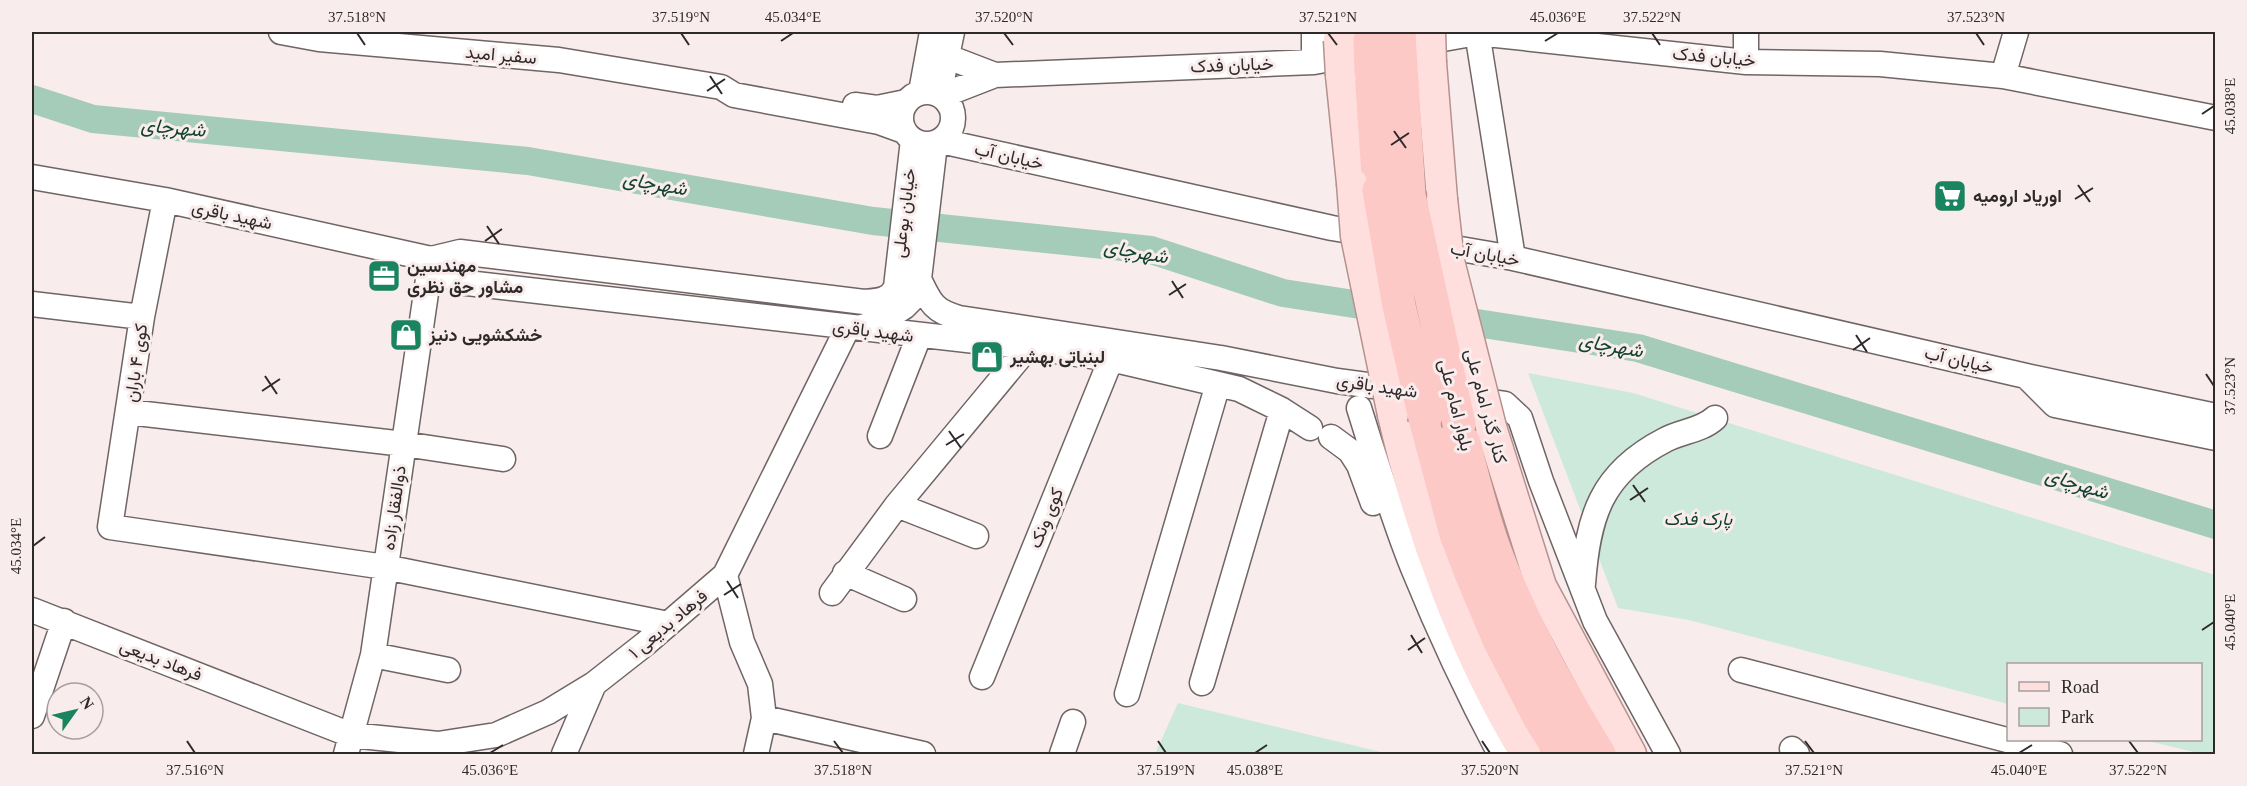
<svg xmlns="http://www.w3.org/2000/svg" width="2247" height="786" viewBox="0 0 2247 786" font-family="'Times New Roman',Vazirmatn,serif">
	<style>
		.green { fill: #cce9db }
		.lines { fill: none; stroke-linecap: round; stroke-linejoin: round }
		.river { stroke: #a5cbb9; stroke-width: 28 }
		.minor-casing { stroke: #6f6564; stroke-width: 27 }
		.major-casing { stroke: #b5918f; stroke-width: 33 }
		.highway-casing { stroke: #b5918f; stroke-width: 36 }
		.minor { stroke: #fff; stroke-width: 24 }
		.major { stroke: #fedfdd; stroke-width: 30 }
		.highway { stroke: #fdc9c6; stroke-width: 33 }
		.major-bridge-casing { stroke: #b5918f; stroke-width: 33; stroke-linecap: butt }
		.highway-bridge-casing { stroke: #b5918f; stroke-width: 36; stroke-linecap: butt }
		.major-bridge { stroke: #fedfdd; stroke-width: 30 }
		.highway-bridge { stroke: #fdc9c6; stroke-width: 33 }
		.ticks { fill: none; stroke: #2e2a29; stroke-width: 2 }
		.labels { text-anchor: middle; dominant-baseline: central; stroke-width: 6; stroke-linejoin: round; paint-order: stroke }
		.street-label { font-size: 18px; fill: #2e2a29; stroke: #f9ecec }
		.poi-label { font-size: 18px; font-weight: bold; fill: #2e2a29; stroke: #f9ecec; text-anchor: start }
		.park-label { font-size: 18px; font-style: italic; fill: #0a3d2b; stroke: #f9ecec }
		.water-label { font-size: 20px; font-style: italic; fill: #114330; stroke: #f9ecec }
		.neatline { fill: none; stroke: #2e2a29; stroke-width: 2 }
		.ticks-label { font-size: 15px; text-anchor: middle; fill: #2e2a29 }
	</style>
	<rect width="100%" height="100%" fill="#f9ecec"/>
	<!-- green -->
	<path class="green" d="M 1528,373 L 1633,393 L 2215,575 L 2215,754 L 2202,754 L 2144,740 L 2200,740 L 2200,664 L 2008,664 L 2008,704 L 1689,620 L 1618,608 Z
		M 1178,703 L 1389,754 L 1155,754 Z"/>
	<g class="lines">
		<!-- river -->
		<path class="river" d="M 32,99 L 93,119 L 528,161 L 873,221 L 1151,250 L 1283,293 L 1638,348 L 2216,525"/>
		<defs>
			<path id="minor" d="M 281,32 L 319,39 L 559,60 L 721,87 L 734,95 L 879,122 L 904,131
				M 1314,32 L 1314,62
				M 1477,32 L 1513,258
				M 1415,44 L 1477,33 L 1746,62 L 1880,64 L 2003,76 L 2216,118
				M 948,57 L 995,75 L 1314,62 L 1357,54
				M 1746,62 L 1746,32
				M 2003,76 L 2016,32
				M901 118a26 26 0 1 1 52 0a26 26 0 1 1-52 0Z
				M 921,92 L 932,32
				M 939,94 L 952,32
				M 941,96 L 995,75
				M 855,105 L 877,108 L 906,102
				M 941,141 L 1332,228 L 1373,235
				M 32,177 L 165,200 L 431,259 L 460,252 L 864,302 C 877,301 890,301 896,287 L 913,140
				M 165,200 L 142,317 L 110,527 L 385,567 L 668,624
				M 1431,244 L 1513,258 L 2026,376 L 2216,416
				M 431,259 L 458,282 L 1028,347 L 1111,359 L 1239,389 L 1282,410 L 1310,428
				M 919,279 C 930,302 933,311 959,318 L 1221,358 L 1337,381 L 1404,390
				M 32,304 L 142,317
				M 862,327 L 882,321 L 904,307 L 913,298 L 919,279 L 935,144
				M 2026,376 L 2055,405 L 2216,438
				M 1468,399 L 1505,404 L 1520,418 L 1541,481 L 1595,621 L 1668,754
				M 1359,408 C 1376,462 1392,516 1413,568 C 1439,632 1468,694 1500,754
				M 128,412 L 404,444 L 503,459
				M 880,436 L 919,336
				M 1331,437 L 1350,451 L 1359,465 L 1373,503
				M 897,505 L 976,536
				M 845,573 L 904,599
				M 725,575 L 742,642 L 760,684 L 764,718 L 756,754
				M 1583,584 C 1588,516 1601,473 1665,440 C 1681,431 1701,431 1715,418
				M 832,593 L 897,505 L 1028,347
				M 32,610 L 351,735 L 438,744 L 496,735 L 548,712 L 594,684 L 645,644 L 725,575 L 848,327
				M 373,655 L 448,670
				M 1741,670 L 2060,754
				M 982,677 L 1111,359
				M 1202,683 L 1282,410
				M 1127,694 L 1218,384
				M 32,716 L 64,621
				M 764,718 L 923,754
				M 1792,749 L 1797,754
				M 346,754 L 373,655 L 431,259
				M 564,754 L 594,684
				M 1062,754 L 1073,722"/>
			<path id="major" d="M 1431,63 L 1442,199
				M 1341,75 L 1352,183
				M 1393,415 C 1419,528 1465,656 1526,754
				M 1491,427 L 1541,586 L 1631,754"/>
			<path id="highway" d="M 1401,66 L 1409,195
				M 1371,71 L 1379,190
				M 1425,418 L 1456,534 L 1470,571 L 1500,642 L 1539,717 L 1562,754
				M 1459,424 C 1470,466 1480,510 1495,551 C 1521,622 1560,690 1599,754"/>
		</defs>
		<!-- minor casing -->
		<use href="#minor" class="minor-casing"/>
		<!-- major casing -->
		<use href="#major" class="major-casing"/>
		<!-- highway casing -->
		<use href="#highway" class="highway-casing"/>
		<!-- minor -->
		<use href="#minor" class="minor"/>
		<!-- major -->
		<use href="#major" class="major"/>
		<!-- highway -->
		<use href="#highway" class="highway"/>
		<defs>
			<path id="major-bridge" d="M 1430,32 L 1431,63
				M 1339,40 L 1341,75
				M 1352,183 L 1356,236 L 1393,415
				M 1442,199 L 1449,261 L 1491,427"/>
			<path id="highway-bridge" d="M 1399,36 L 1401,66
				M 1370,39 L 1371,71
				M 1379,190 L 1399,306 L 1425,418
				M 1409,195 L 1459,424"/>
		</defs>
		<!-- major-bridge casing -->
		<use href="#major-bridge" class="major-bridge-casing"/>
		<!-- highway-bridge casing -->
		<use href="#highway-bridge" class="highway-bridge-casing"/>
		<!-- major-bridge -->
		<use href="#major-bridge" class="major-bridge"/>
		<!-- highway-bridge -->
		<use href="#highway-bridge" class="highway-bridge"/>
	</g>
	<!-- ticks -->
	<path class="ticks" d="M 357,33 L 365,45M 681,33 L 689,45M 1004,33 L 1013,45M 1328,33 L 1337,45M 1652,33 L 1660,45M 1976,33 L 1984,45M 781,41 L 793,33M 1545,41 L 1558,33M 710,76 L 722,94M 707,91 L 725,79M 2202,114 L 2214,106M 1394,131 L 1406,148M 1391,145 L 1409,133M 2078,185 L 2090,202M 2075,199 L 2093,188M 487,226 L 499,244M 485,241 L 502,229M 1172,281 L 1183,298M 1169,295 L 1186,284M 1856,335 L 1867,352M 1853,350 L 1870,338M 2206,374 L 2214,386M 265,376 L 277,394M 262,391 L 280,379M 949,431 L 961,448M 946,445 L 964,434M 1633,485 L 1645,502M 1630,500 L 1648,488M 33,546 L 45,537M 727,581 L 738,598M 724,595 L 741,584M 2202,630 L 2214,622M 1411,635 L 1422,653M 1408,650 L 1425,638M 187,741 L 195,753M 834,741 L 843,753M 1158,741 L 1166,753M 1482,741 L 1490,753M 1805,741 L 1814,753M 2129,741 L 2138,753M 490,753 L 503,745M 1255,753 L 1267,745M 2019,753 L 2032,745"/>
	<!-- icons -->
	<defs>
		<symbol id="supermarket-square" viewBox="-11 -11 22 22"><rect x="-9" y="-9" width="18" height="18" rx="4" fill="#1a8460" stroke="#f9ecec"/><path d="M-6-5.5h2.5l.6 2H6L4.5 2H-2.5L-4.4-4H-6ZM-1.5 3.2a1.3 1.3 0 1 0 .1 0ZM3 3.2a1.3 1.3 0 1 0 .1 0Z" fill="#fff"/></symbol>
		<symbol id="office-square" viewBox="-11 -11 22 22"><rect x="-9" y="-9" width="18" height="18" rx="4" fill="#1a8460" stroke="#f9ecec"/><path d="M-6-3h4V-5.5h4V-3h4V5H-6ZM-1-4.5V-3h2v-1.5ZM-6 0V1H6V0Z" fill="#fff"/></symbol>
		<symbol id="shop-square" viewBox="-11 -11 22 22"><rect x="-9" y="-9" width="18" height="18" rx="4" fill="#1a8460" stroke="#f9ecec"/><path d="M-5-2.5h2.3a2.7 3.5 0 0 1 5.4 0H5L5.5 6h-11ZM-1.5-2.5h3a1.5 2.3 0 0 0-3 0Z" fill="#fff"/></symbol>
	</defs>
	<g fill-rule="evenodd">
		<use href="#supermarket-square" x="1931" y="177" width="38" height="38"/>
		<use href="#office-square" x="365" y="257" width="38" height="38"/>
		<use href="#shop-square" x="387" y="316" width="38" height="38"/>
		<use href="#shop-square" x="968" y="338" width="38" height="38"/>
	</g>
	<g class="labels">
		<!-- street labels -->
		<g class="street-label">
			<text transform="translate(501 55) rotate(5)">سفیر امید</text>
			<text transform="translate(1714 57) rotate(5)">خیابان فدک</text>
			<text transform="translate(1232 65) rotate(-2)">خیابان فدک</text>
			<text transform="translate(1009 156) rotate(13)">خیابان آب</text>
			<text transform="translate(904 213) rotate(-83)">خیابان بوعلی</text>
			<text transform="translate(232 215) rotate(12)">شهید باقری</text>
			<text transform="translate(1485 254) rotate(10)">خیابان آب</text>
			<text transform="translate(873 331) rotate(7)">شهید باقری</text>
			<text transform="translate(1959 360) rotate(13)">خیابان آب</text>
			<text transform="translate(136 363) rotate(-82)">کوی ۴ باران</text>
			<text transform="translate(1377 386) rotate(8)">شهید باقری</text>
			<text transform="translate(1456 405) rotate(76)">بلوار امام علی</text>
			<text transform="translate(1486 406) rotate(75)">کنار گذر امام علی</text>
			<text transform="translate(394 508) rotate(-82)">ذوالفقار زاده</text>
			<text transform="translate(1046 518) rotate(-68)">کوی ونک</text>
			<text transform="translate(668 624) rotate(-40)">فرهاد بدیعی ۱</text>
			<text transform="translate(161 660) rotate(21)">فرهاد بدیعی</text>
		</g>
		<!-- poi labels -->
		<g class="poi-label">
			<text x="1973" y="196">اوریاد ارومیه</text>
			<text x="407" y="266">مهندسین<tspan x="407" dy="21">مشاور حق نظری</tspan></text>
			<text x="429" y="335">خشکشویی دنیز</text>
			<text x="1010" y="357">لبنیاتی بهشیر</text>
		</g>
		<!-- park labels -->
		<g class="park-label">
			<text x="1698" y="519">پارک فدک</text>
		</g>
		<!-- water labels -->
		<g class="water-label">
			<text transform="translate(173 127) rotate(5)">شهرچای</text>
			<text transform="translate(655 183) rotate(10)">شهرچای</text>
			<text transform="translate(1136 251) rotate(10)">شهرچای</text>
			<text transform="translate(1611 345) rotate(10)">شهرچای</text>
			<text transform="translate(2077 483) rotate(17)">شهرچای</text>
		</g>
	</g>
	<!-- border -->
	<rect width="2247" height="786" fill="none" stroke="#f9ecec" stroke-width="66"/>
	<!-- legend -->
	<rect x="2007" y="663" width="195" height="78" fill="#f9ecec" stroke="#a89e9e" stroke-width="1.5"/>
	<rect x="2019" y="682" width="30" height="9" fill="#fedfdd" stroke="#a89e9e" stroke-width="1.5"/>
	<text x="2061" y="693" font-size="18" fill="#2e2a29">Road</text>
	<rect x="2019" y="708" width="30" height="18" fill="#cce9db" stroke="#a89e9e" stroke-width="1.5"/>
	<text x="2061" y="723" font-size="18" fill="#2e2a29">Park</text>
	<!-- north arrow -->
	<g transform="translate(75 711) rotate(56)"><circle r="28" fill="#f9ecec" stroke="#a89e9e" stroke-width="1.5"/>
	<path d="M0-4.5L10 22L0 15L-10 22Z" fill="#1a8460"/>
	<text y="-9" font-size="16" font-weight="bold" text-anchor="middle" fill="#2e2a29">N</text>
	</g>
	<rect x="33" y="33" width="2181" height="720" class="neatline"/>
	<g class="ticks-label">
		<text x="357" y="22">37.518°N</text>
		<text x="681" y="22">37.519°N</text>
		<text x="793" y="22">45.034°E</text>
		<text x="1004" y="22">37.520°N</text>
		<text x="1328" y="22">37.521°N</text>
		<text x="1558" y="22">45.036°E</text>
		<text x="1652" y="22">37.522°N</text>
		<text x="1976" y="22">37.523°N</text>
		<text transform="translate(2230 106) rotate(-90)" y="5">45.038°E</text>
		<text transform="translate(2230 386) rotate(-90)" y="5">37.523°N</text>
		<text transform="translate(16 546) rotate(-90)" y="5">45.034°E</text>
		<text transform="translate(2230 622) rotate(-90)" y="5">45.040°E</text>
		<text x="195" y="775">37.516°N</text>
		<text x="490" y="775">45.036°E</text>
		<text x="843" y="775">37.518°N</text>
		<text x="1166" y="775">37.519°N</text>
		<text x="1255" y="775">45.038°E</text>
		<text x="1490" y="775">37.520°N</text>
		<text x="1814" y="775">37.521°N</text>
		<text x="2019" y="775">45.040°E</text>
		<text x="2138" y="775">37.522°N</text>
	</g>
</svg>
